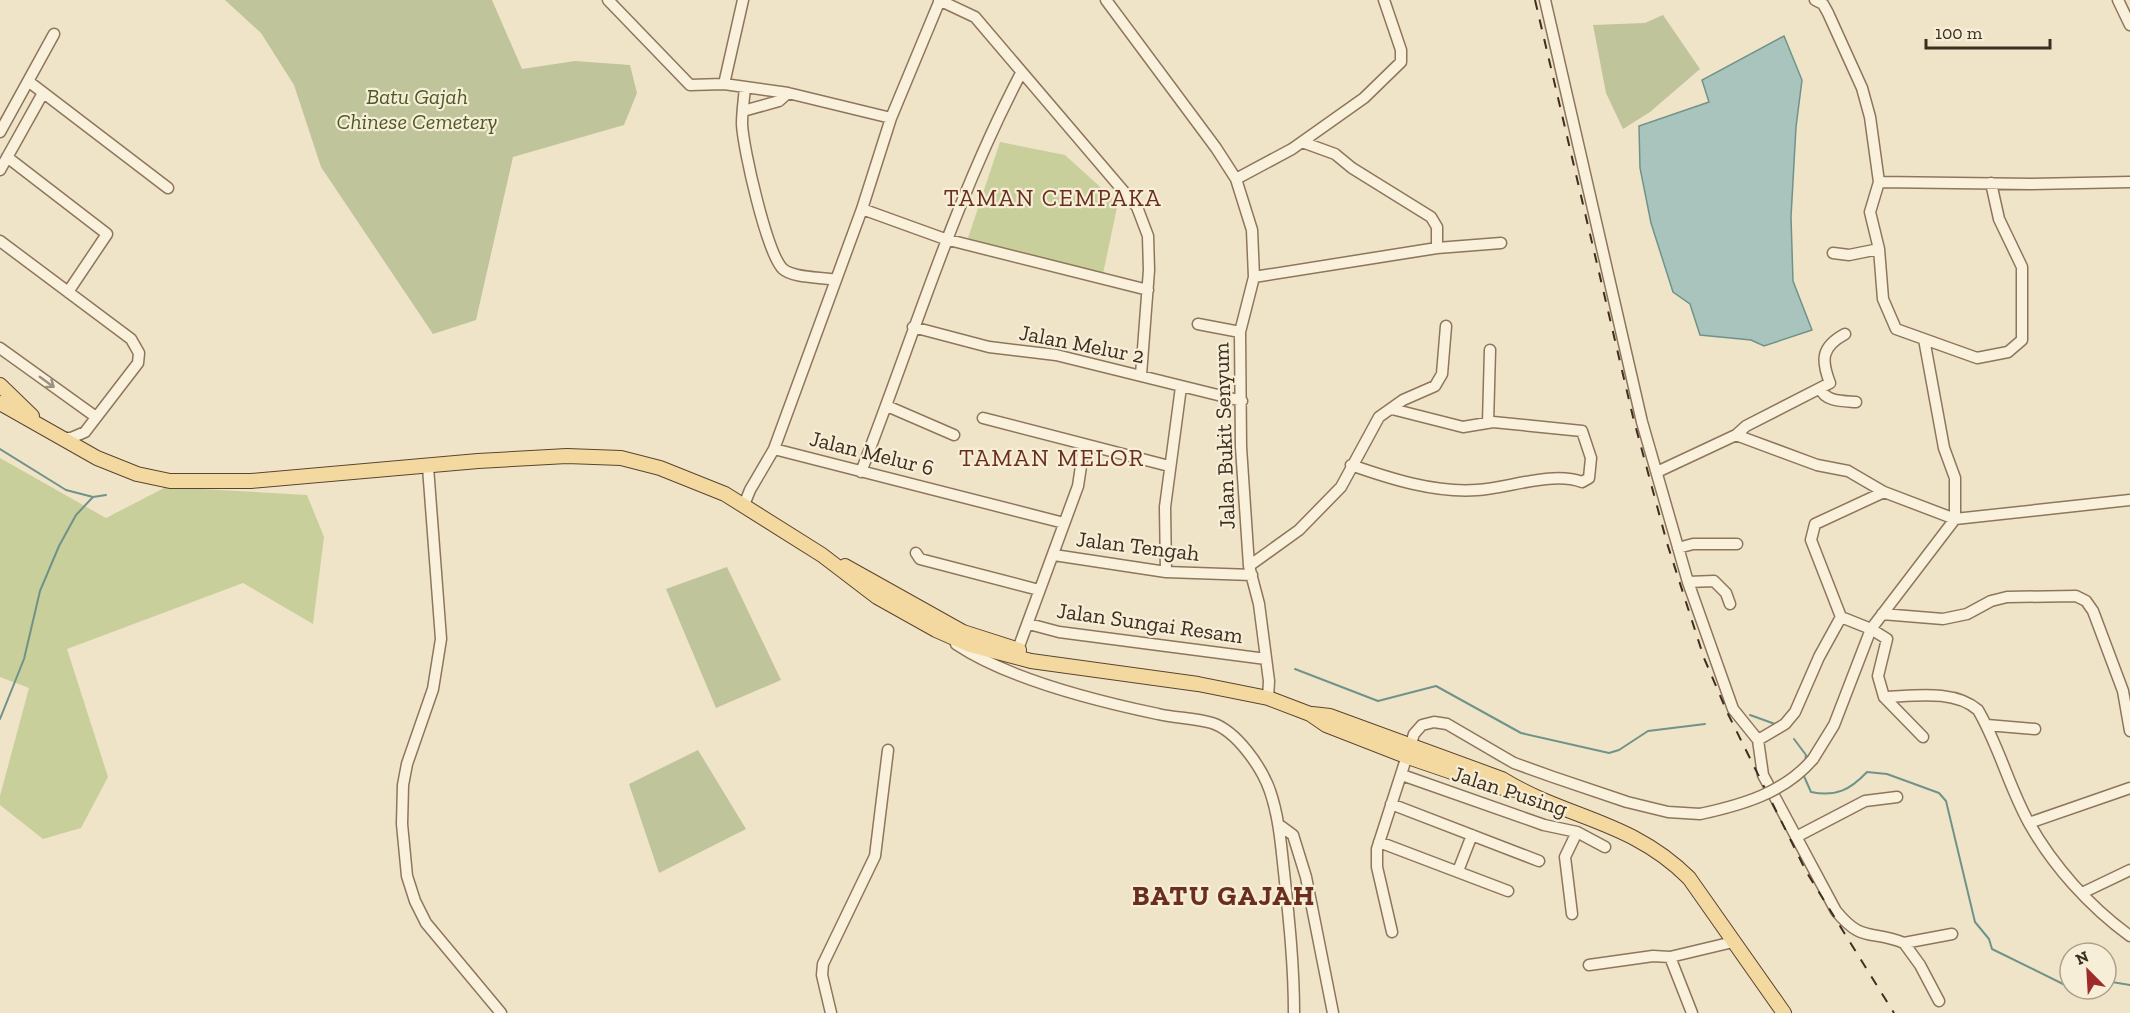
<svg xmlns="http://www.w3.org/2000/svg" width="2130" height="1013" viewBox="0 0 2130 1013" font-family="'Zilla Slab',serif">
	<style>
		.green { fill: #c9cf9b }
		.cemetery { fill: #bfc49a }
		.water { fill: #a9c4bc; stroke: #6f938a; stroke-width: 1.5 }
		.lines { fill: none; stroke-linecap: round; stroke-linejoin: round }
		.stream { stroke: #6f938a; stroke-width: 2 }
		.minor-casing { stroke: #8d765c; stroke-width: 13 }
		.major-casing { stroke: #5b4430; stroke-width: 16 }
		.minor { stroke: #faf1dc; stroke-width: 10 }
		.major { stroke: #f3d9a0; stroke-width: 14 }
		.rail { stroke: #3d2e20; stroke-width: 2; stroke-dasharray: 10 10; stroke-linecap: butt }
		.minor-bridge-casing { stroke: #8d765c; stroke-width: 13; stroke-linecap: butt }
		.minor-bridge { stroke: #faf1dc; stroke-width: 10 }
		.oneway { stroke: #9c907e }
		.labels { text-anchor: middle; dominant-baseline: central; stroke-width: 4.5; stroke-linejoin: round; paint-order: stroke }
		.park-label { font-size: 22px; font-style: italic; fill: #4d5a26; stroke: #f7eed8 }
		.street-label { font-size: 22px; fill: #3d2e20; stroke: #f7eed8 }
		.neighbourhood-label { font-size: 24px; letter-spacing: 1.5px; fill: #6b2e1e; stroke: #f7eed8 }
		.district-label { font-size: 28px; font-weight: bold; letter-spacing: 1.5px; fill: #6b2e1e; stroke: #f7eed8 }
	</style>
	<rect width="100%" height="100%" fill="#f0e4c8"/>
	<!-- green -->
	<path class="green" d="M 1000,142 L 1065,155 L 1118,203 L 1101,283 L 968,238 Z
		M 0,458 L 106,518 L 166,487 L 307,495 L 324,537 L 313,624 L 243,583 L 67,649 L 108,777 L 81,828 L 43,839 L 0,805 L 0,796 L 29,688 L 0,677 Z"/>
	<!-- cemetery -->
	<path class="cemetery" d="M 225,0 L 492,0 L 522,69 L 575,61 L 630,65 L 637,93 L 624,125 L 513,157 L 476,320 L 433,334 L 321,167 L 294,85 L 261,33 Z
		M 1663,15 L 1700,69 L 1650,112 L 1623,129 L 1606,93 L 1593,25 L 1645,23 Z
		M 727,567 L 781,680 L 716,708 L 666,589 Z
		M 698,750 L 746,829 L 659,873 L 629,784 Z"/>
	<!-- water -->
	<path class="water" d="M 1784,36 L 1802,80 L 1796,127 L 1791,217 L 1793,281 L 1812,330 L 1764,346 L 1751,340 L 1700,335 L 1690,304 L 1673,292 L 1651,223 L 1640,168 L 1639,126 L 1709,102 L 1702,80 Z"/>
	<g class="lines">
		<!-- stream -->
		<path class="stream" d="M 0,449 L 66,490 L 93,497
			M 1295,669 L 1378,701 L 1436,686 L 1521,733 L 1609,753 L 1619,750 L 1648,731 L 1705,724
			M 1750,715 L 1775,724
			M 0,719 L 24,659 L 40,591 L 59,546 L 76,515 L 93,497 L 106,495
			M 1794,739 L 1806,755 L 1805,762
			M 1803,774 L 1811,792 C 1836,797 1850,790 1867,772 L 1887,774 L 1939,793 L 1946,801 L 1975,922 L 1989,939 L 1992,949 L 2065,985 L 2070,984
			M 2106,981 L 2130,985"/>
		<defs>
			<path id="minor" d="M 608,0 L 690,85 L 724,84
				M 743,0 L 724,84 L 788,93 L 891,118
				M 939,0 L 975,17 L 1137,207 L 1148,236 L 1149,270 L 1141,375
				M 1106,0 L 1216,148 L 1236,179 L 1252,230 L 1254,277 L 1240,332 L 1241,447 L 1249,566 L 1259,604 L 1269,681 L 1268,698
				M 1545,0 L 1642,422 L 1688,582 L 1733,709 L 1758,740 L 1785,724 L 1795,712 L 1819,657 L 1841,617 L 1871,629 L 1887,639 L 1878,676 L 1884,697 C 1914,696 1954,689 1978,710 C 1999,746 2009,787 2029,823 C 2053,866 2090,907 2130,936
				M 1815,0 L 1823,4 L 1828,13 L 1862,88 L 1870,117 L 1879,182
				M 2118,0 L 2130,25
				M 28,81 L 168,188
				M 745,87 C 744,99 742,112 742,124 C 743,148 767,254 783,269 C 793,278 821,277 836,280
				M 743,111 L 779,101 L 788,93
				M 0,132 L 54,34
				M 1302,142 L 1335,154 L 1352,168 L 1431,217 L 1437,227 L 1437,248
				M 7,157 L 107,234 L 68,292
				M 0,170 L 43,93
				M 1236,179 L 1292,149 L 1364,98 L 1401,62 L 1401,50 L 1384,0
				M 862,209 L 945,239 L 1148,290
				M 0,241 L 131,339 L 139,353 L 138,363 L 85,432 L 71,438 L 62,438
				M 1879,249 L 1883,299 L 1896,329 L 1977,358 L 2008,352 L 2022,340 L 2022,267 L 1999,219 L 1991,183
				M 1833,253 L 1849,255 L 1879,249 L 1870,212 L 1879,182 L 2032,184 L 2130,182
				M 1254,277 L 1437,248 L 1501,243
				M 1198,324 L 1240,332
				M 913,327 L 989,347 L 1056,355 L 1242,401
				M 0,348 L 96,417
				M 1820,388 C 1825,402 1843,401 1856,402
				M 887,406 L 954,435
				M 983,418 L 1169,466
				M 1488,423 L 1490,350
				M 1736,435 L 1817,465 L 1848,471 L 1884,492 L 1955,519 L 2130,500
				M 774,449 L 1064,523
				M 1351,465 C 1391,479 1435,493 1477,490 C 1509,488 1552,471 1582,482 L 1589,478 L 1591,458 L 1582,431 L 1493,422 L 1463,427 L 1392,409
				M 428,467 L 441,639 L 433,689 L 407,764 L 403,785 L 402,824 L 407,876 L 415,901 L 426,923 L 501,1013
				M 861,472 C 914,336 953,203 1021,73
				M 1657,472 L 1736,435 L 1746,426 L 1830,383 C 1821,360 1821,347 1845,334
				M 744,505 L 750,490 L 774,449 L 862,209 L 891,118 L 940,0
				M 1678,548 L 1693,544 L 1737,544
				M 916,553 L 920,559 L 1039,590
				M 1054,555 L 1166,572 L 1252,575
				M 1249,566 L 1299,530 L 1341,487 L 1379,417 L 1403,400 L 1435,386 L 1442,374 L 1446,326
				M 1166,572 L 1165,507 L 1181,387
				M 1688,582 L 1714,581 L 1726,593 L 1730,604
				M 1882,614 L 1943,619 L 1967,614 L 1991,601 L 2007,597 L 2076,596 L 2086,601 L 2093,611 L 2123,691 L 2130,731
				M 1841,617 L 1811,540 L 1815,524 L 1884,492
				M 1029,624 L 1059,632 L 1266,659
				M 956,644 C 1008,679 1096,701 1158,714 C 1175,718 1194,718 1212,723 C 1237,731 1262,768 1270,791 C 1279,817 1281,845 1284,872 C 1289,919 1294,966 1294,1013
				M 1018,649 L 1078,486 L 1084,446
				M 1884,697 L 1923,737
				M 1987,725 L 2035,729
				M 1758,740 L 1763,775 L 1836,911 C 1863,944 1871,929 1904,943 L 1920,965 L 1939,1001
				M 1813,759 L 1834,725 L 1871,629 L 1955,519 L 1955,478 L 1944,448 L 1924,339
				M 1402,775 L 1544,825 L 1577,832 L 1605,847
				M 1391,804 L 1539,861
				M 2029,823 L 2130,788
				M 1278,824 L 1293,835 L 1306,877 L 1333,1013
				M 1796,837 L 1865,801 L 1897,797
				M 1379,842 L 1508,891
				M 1458,871 L 1472,835
				M 2082,893 L 2130,870
				M 1572,914 L 1565,857 L 1577,832
				M 1392,932 L 1377,867 L 1377,849 L 1414,734 L 1422,725 L 1434,722 L 1447,724 L 1514,763 L 1553,777 L 1627,802 L 1668,812 L 1700,814
				M 1904,943 L 1952,934
				M 1670,957 L 1692,1013
				M 1589,965 L 1653,956 L 1670,957 L 1733,942
				M 831,1013 L 822,975 L 823,964 L 875,856 L 888,750"/>
			<path id="major" d="M 0,385 L 32,416
				M 0,403 L 97,458 L 137,474 L 170,481 L 251,481 L 478,461 L 567,456 L 621,458 L 660,468 L 725,494 L 822,555 L 877,597 L 936,630 L 970,645 L 1031,661 L 1198,684 L 1268,698 L 1310,714 L 1326,725 L 1408,757 L 1493,786 L 1522,791
				M 845,566 L 963,632 L 1019,650
				M 1312,714 L 1330,716 L 1502,779 C 1567,819 1631,820 1689,878 L 1784,1013"/>
		</defs>
		<!-- minor casing -->
		<use href="#minor" class="minor-casing"/>
		<!-- major casing -->
		<use href="#major" class="major-casing"/>
		<!-- minor -->
		<use href="#minor" class="minor"/>
		<!-- major -->
		<use href="#major" class="major"/>
		<!-- rail -->
		<path class="rail" d="M 1535,0 L 1633,417 L 1667,543 L 1704,658 L 1728,714 L 1807,873 L 1894,1013"/>
		<defs>
			<path id="minor-bridge" d="M 1700,814 C 1742,805 1784,793 1813,759"/>
		</defs>
		<!-- minor-bridge casing -->
		<use href="#minor-bridge" class="minor-bridge-casing"/>
		<!-- minor-bridge -->
		<use href="#minor-bridge" class="minor-bridge"/>
	</g>
	<!-- one-way arrows -->
	<defs><path id="oneway-shaft" d="M-6 0H5M1.5-3L5.5 0L1.5 3" fill="none" stroke-width="1.6" stroke-linecap="round" stroke-linejoin="round" transform="scale(1.5)"/></defs>
	<use class="oneway" href="#oneway-shaft" transform="translate(47 382) rotate(36)"/>
	<g class="labels">
		<!-- park labels -->
		<g class="park-label">
			<text x="417" y="96">Batu Gajah<tspan x="417" dy="25">Chinese Cemetery</tspan></text>
		</g>
		<!-- street labels -->
		<g class="street-label">
			<text transform="translate(1082 344) rotate(11)">Jalan Melur 2</text>
			<text transform="translate(1224 436) rotate(-92)">Jalan Bukit Senyum</text>
			<text transform="translate(872 453) rotate(14)">Jalan Melur 6</text>
			<text transform="translate(1138 546) rotate(7)">Jalan Tengah</text>
			<text transform="translate(1150 623) rotate(8)">Jalan Sungai Resam</text>
			<text transform="translate(1510 791) rotate(18)">Jalan Pusing</text>
		</g>
		<!-- neighbourhood labels -->
		<g class="neighbourhood-label">
			<text x="1053" y="197">TAMAN CEMPAKA</text>
			<text x="1052" y="457">TAMAN MELOR</text>
		</g>
		<!-- district labels -->
		<g class="district-label">
			<text x="1224" y="895">BATU GAJAH</text>
		</g>
	</g>
	<!-- north arrow -->
	<g transform="translate(2088 971) rotate(336)"><circle r="28" fill="#f7eed8" stroke="#ada18e" stroke-width="1.5"/>
	<path d="M0-4.5L10 22L0 15L-10 22Z" fill="#9e2a2b"/>
	<text y="-9" font-size="16" font-weight="bold" text-anchor="middle" fill="#3d2e20">N</text>
	</g>
	<!-- scale -->
	<path d="M1926 39v9h124v-9" fill="none" stroke="#3d2e20" stroke-width="3"/>
	<text x="1935" y="39" font-size="18" fill="#3d2e20" stroke="#f7eed8" stroke-width="4.5" paint-order="stroke">100 m</text>
</svg>
